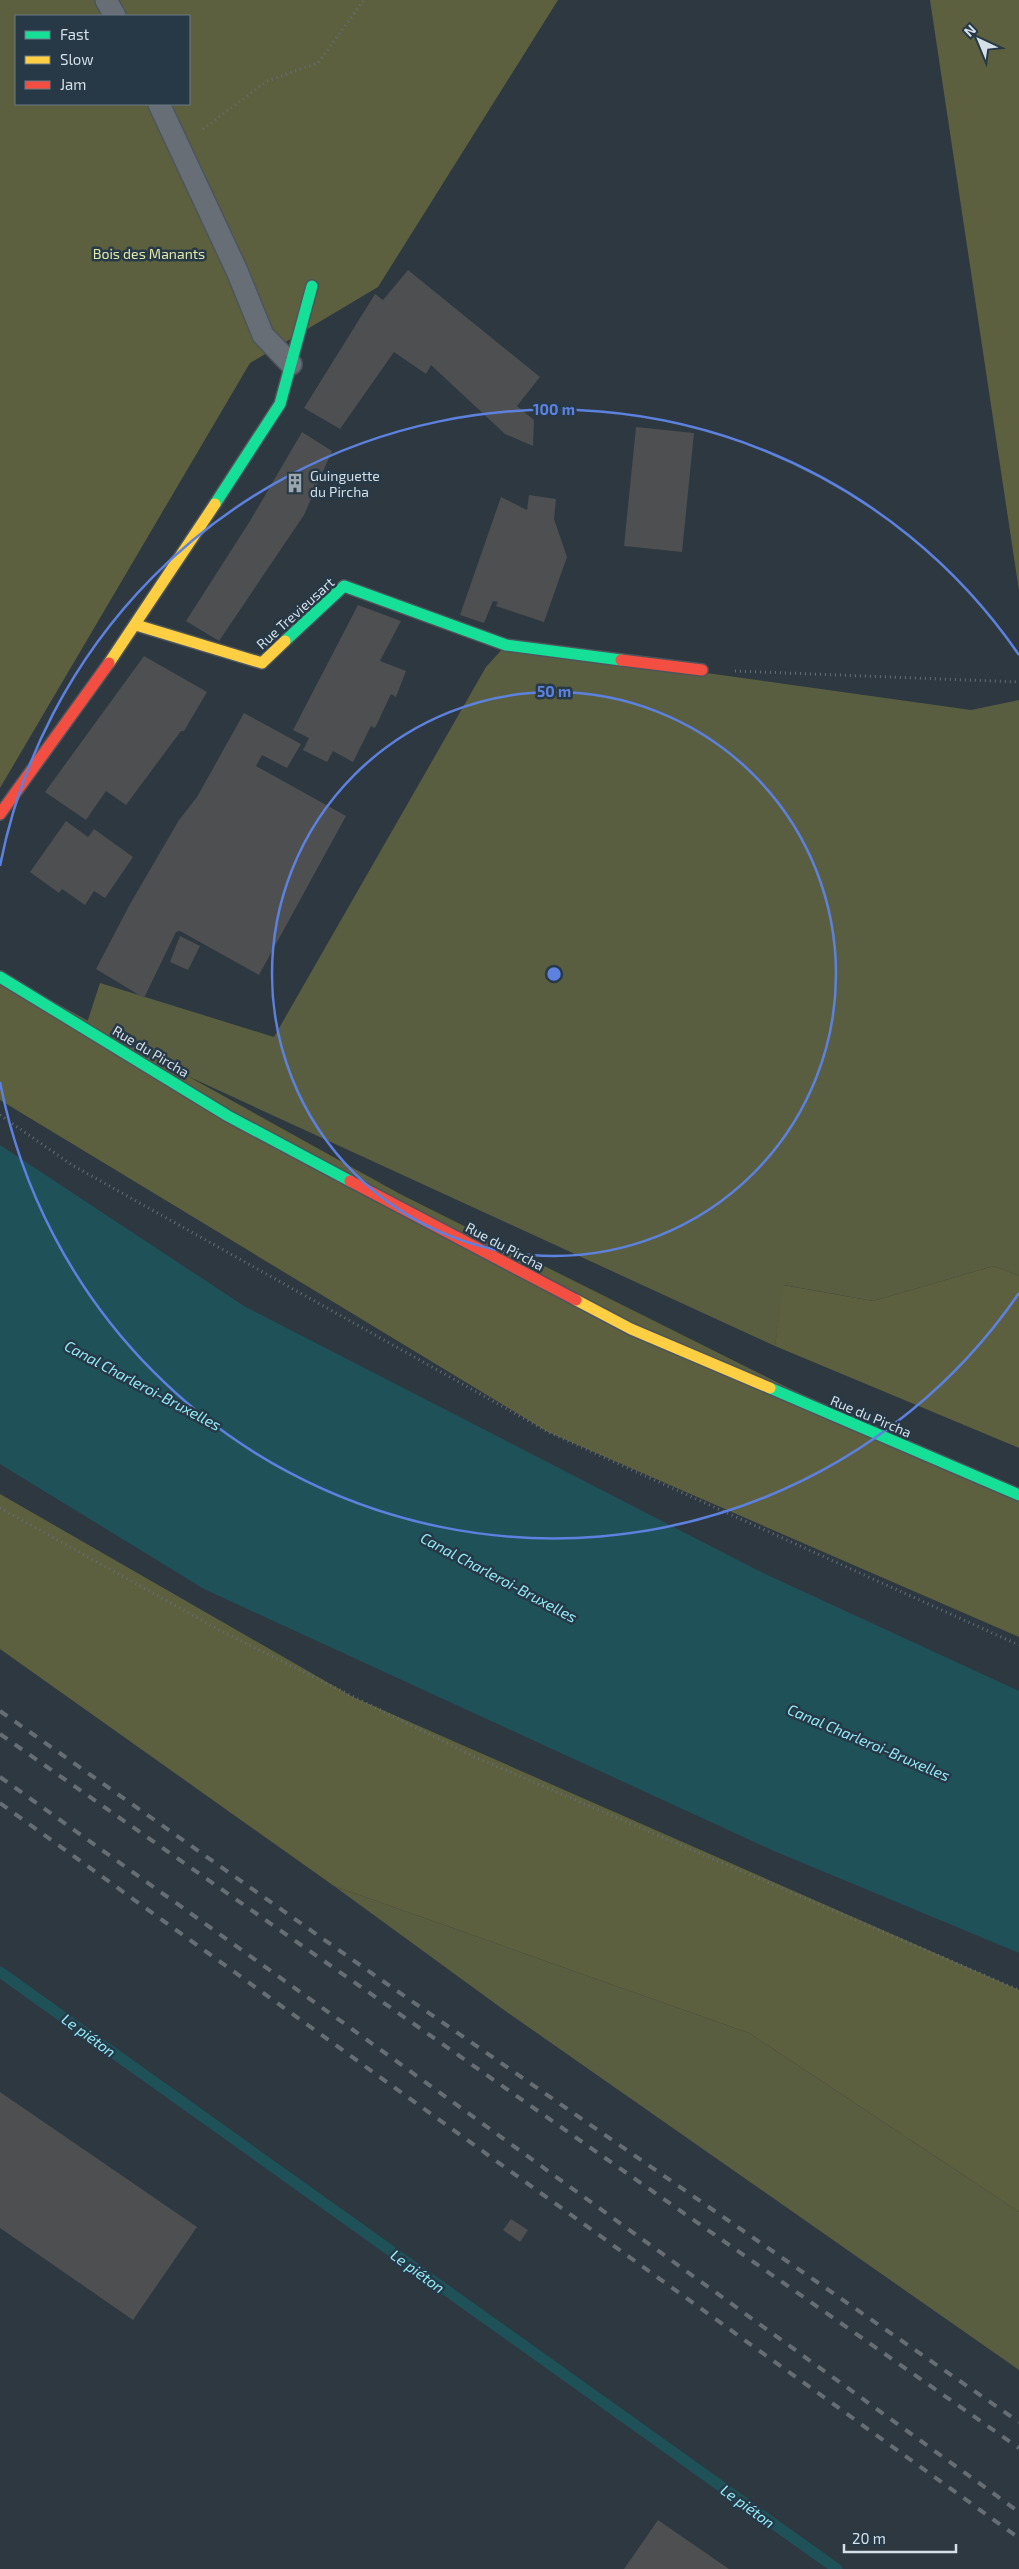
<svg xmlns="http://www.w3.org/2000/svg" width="1019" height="2569" viewBox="0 0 1019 2569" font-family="'Exo 2',sans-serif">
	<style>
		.green { fill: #5a5e41 }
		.forest { fill: #5c603f; fill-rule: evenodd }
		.water { fill: #1f5159 }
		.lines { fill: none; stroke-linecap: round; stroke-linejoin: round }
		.stream { stroke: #1f5159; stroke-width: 11 }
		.building { fill: #4d4f50 }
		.lane-casing { stroke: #4d555c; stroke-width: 24 }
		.fast-casing { stroke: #4d555c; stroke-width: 14 }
		.slow-casing { stroke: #4d555c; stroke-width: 14 }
		.jam-casing { stroke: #4d555c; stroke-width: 14 }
		.path { stroke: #676e75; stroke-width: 3; stroke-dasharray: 1 4; stroke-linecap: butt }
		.lane { stroke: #676e75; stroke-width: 21 }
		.fast { stroke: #16e098; stroke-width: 11 }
		.slow { stroke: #ffcf43; stroke-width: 11 }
		.jam { stroke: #f24e42; stroke-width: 11 }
		.rail { stroke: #666e74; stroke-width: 4; stroke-dasharray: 9 9; stroke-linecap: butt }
		.ring { fill: none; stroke: #5d81de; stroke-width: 2.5 }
		.labels { text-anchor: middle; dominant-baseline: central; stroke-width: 5; stroke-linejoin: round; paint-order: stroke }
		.park-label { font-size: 14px; fill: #e1e7a4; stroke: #273947 }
		.poi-label { font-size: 14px; fill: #d4dfe8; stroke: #273947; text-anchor: start }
		.street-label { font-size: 14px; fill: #d4dfe8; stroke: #273947 }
		.water-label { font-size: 15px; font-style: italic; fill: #91eaf6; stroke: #273947 }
		.centre { fill: #5d81de; stroke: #273947; stroke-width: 2.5 }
		.ring-label { font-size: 15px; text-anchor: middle; font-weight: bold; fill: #5d81de; stroke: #273947; stroke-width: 5; stroke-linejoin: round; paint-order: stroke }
	</style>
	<rect width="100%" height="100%" fill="#2e3840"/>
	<!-- green -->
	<path class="green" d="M 506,645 L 971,710 L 1019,700 L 1019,1276 L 994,1266 L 873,1301 L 784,1285 L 775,1346 L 85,1029 L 100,983 L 274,1037 L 486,667 Z
		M 334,1886 L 749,2033 L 1019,2212 L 1019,2370 L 504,2010 Z"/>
	<!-- forest -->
	<path class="forest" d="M 0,0 L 558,0 L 378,287 L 250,363 L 0,788 ZM 16,16 L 189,16 L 189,104 L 16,104 Z
		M 930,0 L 1019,0 L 1019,591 Z
		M 0,972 L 400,1194 L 911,1449 L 1019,1496 L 1019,1637 L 548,1432 L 0,1100 Z
		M 994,1266 L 1019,1276 L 1019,1448 L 775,1346 L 783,1285 L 873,1301 Z
		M 0,1494 L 353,1697 L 1019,1990 L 1019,2212 L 749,2033 L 334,1886 L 0,1649 Z"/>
	<!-- water -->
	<path class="water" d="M 0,1145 L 244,1306 L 761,1572 L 1019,1691 L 1019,1953 L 774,1851 L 204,1589 L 0,1464 Z"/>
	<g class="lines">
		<!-- stream -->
		<path class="stream" d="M 0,1972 L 837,2569"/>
	</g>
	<!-- building -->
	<path class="building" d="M 408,270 L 540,377 L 517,406 L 534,420 L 533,446 L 505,434 L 431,365 L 426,374 L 394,352 L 340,429 L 304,408 L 375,294 L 383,300 Z
		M 636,427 L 694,433 L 682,552 L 624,546 Z
		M 302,432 L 332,451 L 304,515 L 219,641 L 186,621 L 250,521 Z
		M 529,495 L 556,499 L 554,519 L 567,557 L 544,622 L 496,606 L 498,602 L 493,601 L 484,623 L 460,615 L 501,497 L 527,510 Z
		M 358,605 L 401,621 L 380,661 L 406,671 L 396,697 L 391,694 L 376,726 L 374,728 L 371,726 L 353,762 L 333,751 L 327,762 L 303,750 L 309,738 L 293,730 Z
		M 144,656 L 207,692 L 184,731 L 181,731 L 126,805 L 106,791 L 86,820 L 45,792 Z
		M 244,713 L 301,744 L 287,768 L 262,755 L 256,766 L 346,816 L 259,975 L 180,931 L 176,932 L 144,998 L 96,969 L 130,904 L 179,820 L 197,797 Z
		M 66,821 L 88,837 L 94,829 L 133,857 L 105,898 L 94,891 L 85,905 L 62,889 L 59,893 L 30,872 Z
		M 180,936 L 200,946 L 188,970 L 170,962 Z
		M 0,2092 L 197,2227 L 133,2320 L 0,2228 Z
		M 511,2219 L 528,2230 L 520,2242 L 503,2230 Z
		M 658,2520 L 729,2569 L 624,2569 Z"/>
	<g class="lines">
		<defs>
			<path id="lane" d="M 106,0 L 115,16
				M 159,104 L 237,271 L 263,335 L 291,364"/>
			<path id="fast" d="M 215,504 L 280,404 L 312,286
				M 285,641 L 344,586 L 506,645 L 621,660
				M 0,977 L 228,1116 L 350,1181
				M 770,1388 L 1019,1495"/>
			<path id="slow" d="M 136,625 L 262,663 L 285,641
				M 109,663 L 215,504
				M 576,1300 L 631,1329 L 770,1388"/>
			<path id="jam" d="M 621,660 L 702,670
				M 0,814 L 109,663
				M 350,1181 L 576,1300"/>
		</defs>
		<!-- lane casing -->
		<use href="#lane" class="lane-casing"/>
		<!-- fast casing -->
		<use href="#fast" class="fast-casing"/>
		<!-- slow casing -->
		<use href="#slow" class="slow-casing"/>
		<!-- jam casing -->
		<use href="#jam" class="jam-casing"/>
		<!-- path -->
		<path class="path" d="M 203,129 L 267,81 L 318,63 L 364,0
			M 735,671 L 1019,682
			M 0,1115 L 72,1165 L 548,1432 L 1019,1645
			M 0,1508 L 221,1631 L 475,1757 L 1019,1990"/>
		<!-- lane -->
		<use href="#lane" class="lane"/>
		<!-- fast -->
		<use href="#fast" class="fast"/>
		<!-- slow -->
		<use href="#slow" class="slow"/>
		<!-- jam -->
		<use href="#jam" class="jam"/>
		<!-- rail -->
		<path class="rail" d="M 0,1711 L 377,1977 L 1019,2422
			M 0,1734 L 1019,2448
			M 0,1777 L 345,2024 L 1019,2512
			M 0,1803 L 1019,2538"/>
	</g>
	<!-- distance rings -->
	<g class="ring">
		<circle cx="554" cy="974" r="282"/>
		<path d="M1019 1293A564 564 0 0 1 0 1082M0 866A564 564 0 0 1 1019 655"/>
	</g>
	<!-- icons -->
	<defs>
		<symbol id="building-bare" viewBox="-9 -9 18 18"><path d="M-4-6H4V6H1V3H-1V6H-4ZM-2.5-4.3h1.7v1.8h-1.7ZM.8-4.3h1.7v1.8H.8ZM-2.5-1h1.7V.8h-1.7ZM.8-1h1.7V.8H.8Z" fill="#9aa5ad" stroke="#273947" stroke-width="2.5" paint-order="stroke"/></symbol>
	</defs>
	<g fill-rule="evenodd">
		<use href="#building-bare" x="281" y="469" width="28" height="28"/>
	</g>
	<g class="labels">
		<!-- park labels -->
		<g class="park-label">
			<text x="149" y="253">Bois des Manants</text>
		</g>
		<!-- poi labels -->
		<g class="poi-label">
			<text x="310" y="475">Guinguette<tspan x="310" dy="16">du Pircha</tspan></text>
		</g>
		<!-- street labels -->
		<g class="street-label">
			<text transform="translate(295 613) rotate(-42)">Rue Trevieusart</text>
			<text transform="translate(151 1051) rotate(31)">Rue du Pircha</text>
			<text transform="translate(505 1246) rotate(28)">Rue du Pircha</text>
			<text transform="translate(871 1416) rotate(23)">Rue du Pircha</text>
		</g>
		<!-- water labels -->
		<g class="water-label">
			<text transform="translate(143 1385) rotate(28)">Canal Charleroi-Bruxelles</text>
			<text transform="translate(499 1577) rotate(28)">Canal Charleroi-Bruxelles</text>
			<text transform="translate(869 1742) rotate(23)">Canal Charleroi-Bruxelles</text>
			<text transform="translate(89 2035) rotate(36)">Le piéton</text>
			<text transform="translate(418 2271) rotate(36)">Le piéton</text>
			<text transform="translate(748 2506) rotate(36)">Le piéton</text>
		</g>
	</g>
	<circle cx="554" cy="974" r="8" class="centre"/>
	<g class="ring-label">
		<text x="554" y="415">100 m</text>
		<text x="554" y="697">50 m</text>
	</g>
	<!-- legend -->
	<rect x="15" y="15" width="175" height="90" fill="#273947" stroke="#6c7b87"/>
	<rect x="25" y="31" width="25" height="8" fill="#16e098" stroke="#6c7b87"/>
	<text x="60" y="40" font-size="15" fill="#d4dfe8">Fast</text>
	<rect x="25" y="56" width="25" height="8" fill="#ffcf43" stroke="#6c7b87"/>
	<text x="60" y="65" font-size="15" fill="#d4dfe8">Slow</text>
	<rect x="25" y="81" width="25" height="8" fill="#f24e42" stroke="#6c7b87"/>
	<text x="60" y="90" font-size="15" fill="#d4dfe8">Jam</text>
	<!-- north arrow -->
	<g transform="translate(979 40) rotate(316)" stroke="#273947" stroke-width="4" paint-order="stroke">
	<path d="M0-4L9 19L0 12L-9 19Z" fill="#d4dfe8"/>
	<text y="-8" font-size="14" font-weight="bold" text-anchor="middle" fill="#d4dfe8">N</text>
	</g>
	<!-- scale -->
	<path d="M844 2544v8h112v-8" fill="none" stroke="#d4dfe8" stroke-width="2.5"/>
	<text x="852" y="2544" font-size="15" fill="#d4dfe8" stroke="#273947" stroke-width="4" paint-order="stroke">20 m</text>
</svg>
